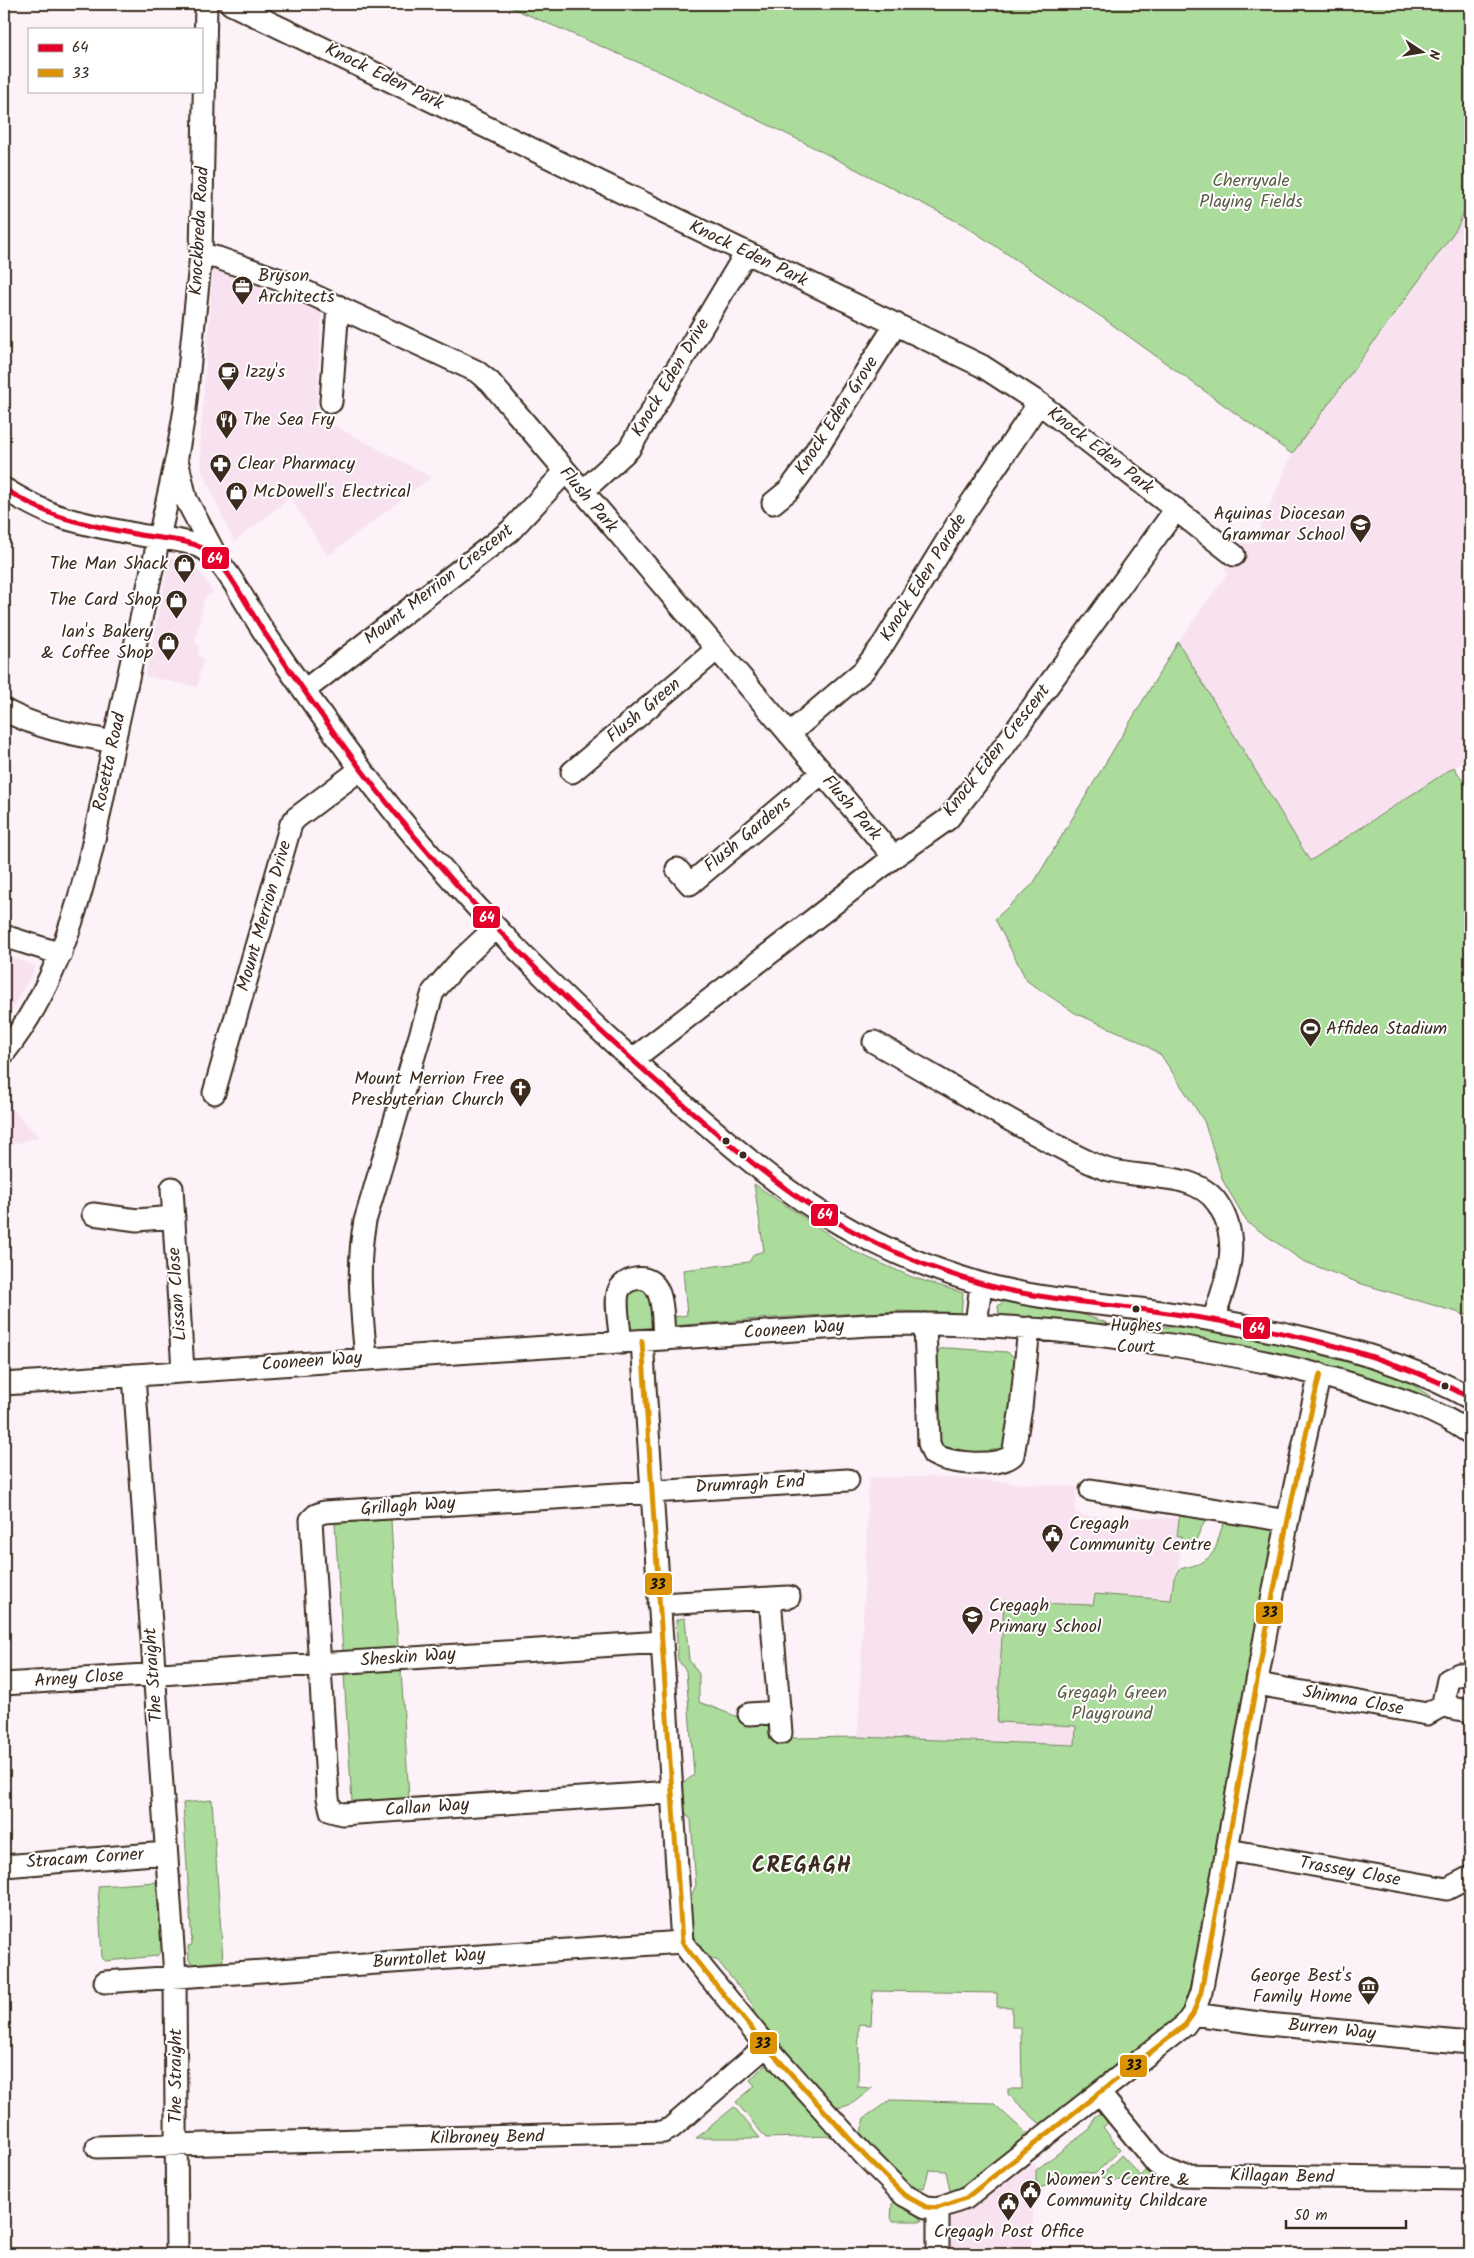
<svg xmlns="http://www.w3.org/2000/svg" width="1474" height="2258" viewBox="0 0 1474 2258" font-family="Kalam,sans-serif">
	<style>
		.built { fill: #f8e2f0 }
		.green { fill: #abdc9c; stroke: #73835d }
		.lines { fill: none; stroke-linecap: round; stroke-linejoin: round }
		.minor-casing { stroke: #3b2a1e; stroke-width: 25 }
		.minor { stroke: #fff; stroke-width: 21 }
		.bus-1-casing { stroke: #fff; stroke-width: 9 }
		.bus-2-casing { stroke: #fff; stroke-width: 9 }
		.bus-1 { stroke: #e4002b; stroke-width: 5 }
		.bus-2 { stroke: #db9304; stroke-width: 5 }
		.bus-dot { fill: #3b2a1e; stroke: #fff; stroke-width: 2 }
		.labels { text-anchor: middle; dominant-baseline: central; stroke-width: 4; stroke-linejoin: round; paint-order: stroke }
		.bus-label { font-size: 17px; fill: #3b2a1e; stroke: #fff }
		.street-label { font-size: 18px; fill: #3b2a1e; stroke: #fff }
		.park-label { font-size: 18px; fill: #5d5f44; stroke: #fff }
		.poi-label { font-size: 18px; fill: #3b2a1e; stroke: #fff; text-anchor: start }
		.district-label { font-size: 22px; font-weight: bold; letter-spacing: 1px; fill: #3b2a1e; stroke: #fff }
		.line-badge { stroke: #fff; stroke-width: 2 }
		.badge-label { font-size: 14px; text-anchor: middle; font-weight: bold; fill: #fff }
		.pale-badge-label { font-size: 14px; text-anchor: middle; font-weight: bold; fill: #111 }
	</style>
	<rect width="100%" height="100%" fill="#fcf2f8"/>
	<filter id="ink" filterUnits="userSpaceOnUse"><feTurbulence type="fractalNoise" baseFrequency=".02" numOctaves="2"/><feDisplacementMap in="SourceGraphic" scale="10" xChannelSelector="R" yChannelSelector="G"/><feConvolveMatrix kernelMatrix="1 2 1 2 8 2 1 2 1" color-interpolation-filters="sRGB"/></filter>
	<g filter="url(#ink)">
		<!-- built -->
		<path class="built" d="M 1470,199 L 1470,757 L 1310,861 L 1178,642 L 1228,573 L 1224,569 L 1244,540 L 1251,545 L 1256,538 L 1292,454 Z
			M 215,244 L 323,286 L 316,416 L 431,477 L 328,556 L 290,498 L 234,542 L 202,470 L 200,442 Z
			M 170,558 L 194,564 L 213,592 L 204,599 L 195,644 L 199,645 L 198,654 L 203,659 L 197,687 L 145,676 Z
			M 4,955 L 36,966 L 4,1023 Z
			M 4,1100 L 39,1137 L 14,1144 L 4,1151 Z
			M 932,1477 L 1077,1487 L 1075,1512 L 1084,1516 L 1178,1518 L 1176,1538 L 1180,1538 L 1179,1569 L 1174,1578 L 1171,1600 L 1095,1595 L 1080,1666 L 1075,1745 L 858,1737 L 869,1478 Z
			M 1036,2163 L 1031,2254 L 945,2254 L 944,2218 L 952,2210 L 969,2203 Z"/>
		<!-- green -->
		<path class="green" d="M 503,4 L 1470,4 L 1470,199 L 1457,228 L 1292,454 L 1106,320 L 964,225 L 805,143 L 665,74 Z
			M 1178,642 L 1310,861 L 1454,767 L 1470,792 L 1470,1316 L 1359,1283 L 1303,1261 L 1247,1222 L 1223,1181 L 1204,1121 L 1161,1055 L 1137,1040 L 1075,1013 L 1027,981 L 995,919 L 1033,884 Z
			M 754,1184 L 853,1251 L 912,1277 L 963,1293 L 961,1314 L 901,1311 L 771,1318 L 672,1326 L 673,1317 L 687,1315 L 683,1270 L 749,1262 L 754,1254 L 764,1251 Z
			M 638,1288 L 651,1291 L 656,1332 L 631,1333 L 628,1296 Z
			M 1005,1301 L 1070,1310 L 1107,1323 L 1106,1329 L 999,1317 L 998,1306 Z
			M 1138,1326 L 1196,1328 L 1302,1349 L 1402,1378 L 1430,1396 L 1428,1402 L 1137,1333 Z
			M 948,1348 L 1007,1352 L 1016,1358 L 1006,1449 C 992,1456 947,1457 939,1442 L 936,1353 L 940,1349 Z
			M 1180,1510 L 1200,1514 L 1206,1521 C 1196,1532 1200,1546 1181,1548 L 1181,1536 L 1177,1536 Z
			M 391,1520 L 398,1648 L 343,1653 L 335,1523 Z
			M 1231,1521 C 1258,1524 1279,1517 1276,1552 L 1268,1560 L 1199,1986 L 1177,2025 L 1163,2028 L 1119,2062 L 1115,2075 L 1044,2125 L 1038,2122 L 1008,2094 L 1008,2089 L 1022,2089 L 1021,2027 L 1012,2027 L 1012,2007 L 997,2007 L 997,1993 L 873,1991 L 871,2025 L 859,2024 L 858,2087 L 872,2088 C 860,2097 847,2112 832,2106 L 754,2014 L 753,2005 L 718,1961 L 706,1956 L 692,1935 L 690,1898 L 696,1885 L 691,1820 L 684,1811 L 683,1783 L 694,1775 L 686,1671 L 678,1660 L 676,1620 L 685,1618 L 689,1660 L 699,1674 L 699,1702 L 751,1722 L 772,1724 L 794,1738 L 858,1737 L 1075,1745 L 1076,1726 L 997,1722 L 1004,1602 L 1093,1605 L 1095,1594 L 1171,1600 L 1174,1578 L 1179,1569 C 1195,1566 1211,1562 1217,1544 C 1219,1537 1220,1532 1223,1525 Z
			M 401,1670 L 409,1798 L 352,1802 L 344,1674 Z
			M 212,1800 L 223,1961 L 193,1964 L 189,1960 L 188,1946 L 192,1945 L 183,1803 Z
			M 156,1882 L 162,1950 L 157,1956 L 106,1961 L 102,1958 L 98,1886 Z
			M 766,2064 L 776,2069 L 832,2136 L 766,2138 L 736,2102 L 755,2086 L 750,2080 Z
			M 890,2100 L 993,2103 L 1028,2135 L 1026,2145 C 1003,2161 978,2185 950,2191 L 946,2171 L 929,2170 L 924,2188 L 910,2187 L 868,2146 L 861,2133 L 864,2118 Z
			M 734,2107 L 760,2138 L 696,2138 Z
			M 1101,2112 L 1109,2122 L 1103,2127 L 1120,2150 L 1095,2174 L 1079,2171 L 1064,2180 L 1036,2189 L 1036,2170 L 1090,2129 L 1094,2117 Z
			M 1121,2155 L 1141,2176 L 1148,2169 L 1159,2182 L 1114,2180 L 1100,2177 Z
			M 895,2201 L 921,2219 L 922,2221 L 891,2221 L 892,2204 Z"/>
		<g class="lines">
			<defs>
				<path id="minor" d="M 231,4 L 982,366 L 1039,403 L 1234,555
					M 201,254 L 218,258 L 283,281 L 476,371 L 490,382 L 894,857
					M 331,402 L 338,306
					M 178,464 L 186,499 L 217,558
					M 4,489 C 22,499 41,511 61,517 C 86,525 114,530 140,535 C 162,539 192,539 210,553 C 230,570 250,612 266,635 C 296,680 328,725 360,768 C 453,891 563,1001 679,1101 C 723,1138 766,1177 814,1208 C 865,1241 921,1266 979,1283 C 1031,1298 1086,1302 1139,1309 C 1245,1323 1377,1346 1470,1398
					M 582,492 L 629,449 L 746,253
					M 773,503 L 789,490 L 803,471 L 896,324
					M 305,690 L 510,531 L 565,472
					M 4,710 C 42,730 73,734 114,742
					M 789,734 L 863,671 L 884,643 L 959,521 L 1039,403
					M 572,772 L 716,650
					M 677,869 L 690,884 L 822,773
					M 4,936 L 61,954
					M 874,1042 C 925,1071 976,1101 1028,1130 C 1054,1143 1079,1160 1106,1169 C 1141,1180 1196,1170 1218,1204 C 1243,1242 1226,1282 1213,1320
					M 4,1053 C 78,960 94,836 118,723 C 137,634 157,545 177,456 L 185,409 L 201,254 L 206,4
					M 632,1060 L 894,857 L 948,819 L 992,763 L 1176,509
					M 214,1093 L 291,824 L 296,818 L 361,769
					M 172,1188 L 183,1371
					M 93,1214 L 137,1220 L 174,1217
					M 925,1324 L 929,1443 L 933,1454 C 950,1464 998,1468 1013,1455 L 1021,1408 L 1029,1328
					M 976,1325 L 981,1284
					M 642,1341 L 682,1942 L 694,1958 L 766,2046 L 865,2156 L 904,2195 L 926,2207 L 938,2208 L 966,2198 L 1185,2025 L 1193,2014 L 1201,1992 C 1240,1786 1271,1578 1320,1374
					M 621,1343 C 620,1330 615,1304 618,1293 C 620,1285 628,1280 635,1279 C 667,1274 662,1319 664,1339
					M 366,1359 C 362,1312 356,1267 365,1221 L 433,992 L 461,960 L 495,928
					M 134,1375 L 175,1976 L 177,2254
					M 4,1384 L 868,1325 C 972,1321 1075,1330 1178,1346 C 1238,1356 1297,1367 1355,1385 C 1395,1397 1436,1409 1470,1433
					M 1091,1490 L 1288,1521
					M 770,1598 L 781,1733
					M 659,1604 L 789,1597
					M 1470,1676 L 1459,1674 L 1448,1680 L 1444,1698 L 1451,1708 L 1470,1711
					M 4,1684 L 662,1642
					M 1257,1684 L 1427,1714 L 1447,1703
					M 749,1714 L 780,1712
					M 672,1792 L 342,1814 L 331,1811 L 328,1798 L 311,1520 L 316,1515 L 324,1512 L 848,1480
					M 1228,1850 L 1447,1889 L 1470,1877
					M 4,1866 L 166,1853
					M 105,1982 L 682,1942
					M 1193,2014 L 1267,2024 L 1470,2043
					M 1100,2094 L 1156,2163 L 1166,2171 L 1177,2175 L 1470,2179
					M 97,2147 L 663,2132 L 671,2128 L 766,2046
					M 938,2254 L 938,2208"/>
			</defs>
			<!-- minor casing -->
			<use href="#minor" class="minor-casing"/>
			<!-- minor -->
			<use href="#minor" class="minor"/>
			<defs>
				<path id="bus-1" d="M 4,489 C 22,499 41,511 61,517 C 86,525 114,530 140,535 C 162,539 192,539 210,553 C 230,570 250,612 266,635 C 296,680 328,725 360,768 C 453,891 563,1001 679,1101 C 723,1138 766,1177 814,1208 C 865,1241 921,1266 979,1283 C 1031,1298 1086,1302 1139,1309 C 1245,1323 1377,1346 1470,1398"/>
				<path id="bus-2" d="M 642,1341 L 682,1942 L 694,1958 L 766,2046 L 865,2156 L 904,2195 L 926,2207 L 938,2208 L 966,2198 L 1185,2025 L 1193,2014 L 1201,1992 C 1240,1786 1271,1578 1320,1374"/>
			</defs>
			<!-- bus-1 casing -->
			<use href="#bus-1" class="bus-1-casing"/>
			<!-- bus-2 casing -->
			<use href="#bus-2" class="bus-2-casing"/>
			<!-- bus-1 -->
			<use href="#bus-1" class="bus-1"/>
			<!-- bus-2 -->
			<use href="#bus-2" class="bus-2"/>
		</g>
	</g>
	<!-- icons -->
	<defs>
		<symbol id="office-pin" viewBox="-11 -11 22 30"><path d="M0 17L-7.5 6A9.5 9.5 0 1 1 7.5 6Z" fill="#3b2a1e" stroke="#fff"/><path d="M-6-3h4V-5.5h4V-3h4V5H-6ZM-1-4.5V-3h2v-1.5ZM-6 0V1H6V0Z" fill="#fff"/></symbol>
		<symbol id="cafe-pin" viewBox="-11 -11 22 30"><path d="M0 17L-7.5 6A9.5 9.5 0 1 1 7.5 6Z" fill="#3b2a1e" stroke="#fff"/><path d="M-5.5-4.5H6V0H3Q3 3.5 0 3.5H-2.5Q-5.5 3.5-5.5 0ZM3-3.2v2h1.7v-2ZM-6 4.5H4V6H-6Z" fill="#fff"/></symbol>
		<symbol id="restaurant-pin" viewBox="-11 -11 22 30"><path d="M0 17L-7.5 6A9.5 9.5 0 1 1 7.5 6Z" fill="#3b2a1e" stroke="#fff"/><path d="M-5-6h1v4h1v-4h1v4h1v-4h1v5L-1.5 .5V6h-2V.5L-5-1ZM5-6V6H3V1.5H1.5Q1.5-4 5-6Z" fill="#fff"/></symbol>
		<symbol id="pharmacy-pin" viewBox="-11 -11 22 30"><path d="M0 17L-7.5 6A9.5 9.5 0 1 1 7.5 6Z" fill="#3b2a1e" stroke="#fff"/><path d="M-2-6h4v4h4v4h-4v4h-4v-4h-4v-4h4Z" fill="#fff"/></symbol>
		<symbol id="shop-pin" viewBox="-11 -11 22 30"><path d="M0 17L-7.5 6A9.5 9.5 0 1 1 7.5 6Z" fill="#3b2a1e" stroke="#fff"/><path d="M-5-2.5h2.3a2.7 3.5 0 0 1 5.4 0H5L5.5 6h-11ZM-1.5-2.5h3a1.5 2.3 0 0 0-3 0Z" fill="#fff"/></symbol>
		<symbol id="school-pin" viewBox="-11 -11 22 30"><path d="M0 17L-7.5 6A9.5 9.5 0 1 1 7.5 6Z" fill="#3b2a1e" stroke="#fff"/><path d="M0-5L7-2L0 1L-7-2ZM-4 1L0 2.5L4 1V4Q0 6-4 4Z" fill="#fff"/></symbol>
		<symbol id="stadium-pin" viewBox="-11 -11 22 30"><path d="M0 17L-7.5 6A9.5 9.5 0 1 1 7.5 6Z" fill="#3b2a1e" stroke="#fff"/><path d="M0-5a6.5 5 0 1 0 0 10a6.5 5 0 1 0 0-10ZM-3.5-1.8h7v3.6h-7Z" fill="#fff"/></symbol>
		<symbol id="church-pin" viewBox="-11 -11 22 30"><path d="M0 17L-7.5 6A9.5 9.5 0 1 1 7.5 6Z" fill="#3b2a1e" stroke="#fff"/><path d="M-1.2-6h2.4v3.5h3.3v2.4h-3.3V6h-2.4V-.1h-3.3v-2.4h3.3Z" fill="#fff"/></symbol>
		<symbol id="civic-pin" viewBox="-11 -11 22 30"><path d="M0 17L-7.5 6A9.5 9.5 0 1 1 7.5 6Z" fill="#3b2a1e" stroke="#fff"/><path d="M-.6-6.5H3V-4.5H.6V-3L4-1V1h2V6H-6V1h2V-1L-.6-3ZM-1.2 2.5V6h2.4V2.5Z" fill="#fff"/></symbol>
		<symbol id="museum-pin" viewBox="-11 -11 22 30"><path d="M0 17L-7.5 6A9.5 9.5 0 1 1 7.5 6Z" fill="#3b2a1e" stroke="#fff"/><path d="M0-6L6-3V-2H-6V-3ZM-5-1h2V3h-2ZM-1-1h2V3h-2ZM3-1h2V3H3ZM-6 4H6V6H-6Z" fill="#fff"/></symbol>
	</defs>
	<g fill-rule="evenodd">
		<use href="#office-pin" x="230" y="274" width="25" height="34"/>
		<use href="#cafe-pin" x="216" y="360" width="25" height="34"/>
		<use href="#restaurant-pin" x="214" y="408" width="25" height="34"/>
		<use href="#pharmacy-pin" x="208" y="452" width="25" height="34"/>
		<use href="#shop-pin" x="224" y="480" width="25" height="34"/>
		<use href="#school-pin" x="1348" y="512" width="25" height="34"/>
		<use href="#shop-pin" x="172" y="552" width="25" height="34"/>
		<use href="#shop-pin" x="164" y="588" width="25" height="34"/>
		<use href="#shop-pin" x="156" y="630" width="25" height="34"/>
		<use href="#stadium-pin" x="1298" y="1016" width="25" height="34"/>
		<use href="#church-pin" x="508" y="1076" width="25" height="34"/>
		<use href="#civic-pin" x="1040" y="1522" width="25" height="34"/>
		<use href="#school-pin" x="960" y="1604" width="25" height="34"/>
		<use href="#museum-pin" x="1356" y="1974" width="25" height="34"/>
		<use href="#civic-pin" x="1018" y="2178" width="25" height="34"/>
		<use href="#civic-pin" x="996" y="2190" width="25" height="34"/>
	</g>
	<!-- markers -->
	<g class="bus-dot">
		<circle cx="726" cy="1141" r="4.5"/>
		<circle cx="743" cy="1155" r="4.5"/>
		<circle cx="1136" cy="1309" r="4.5"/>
		<circle cx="1445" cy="1386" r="4.5"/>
	</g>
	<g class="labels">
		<!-- bus labels -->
		<g class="bus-label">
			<text x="1136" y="1326">Hughes<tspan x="1136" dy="21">Court</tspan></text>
		</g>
		<!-- street labels -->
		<g class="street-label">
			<text transform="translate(384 77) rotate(26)">Knock Eden Park</text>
			<text transform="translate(200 231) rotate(-87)">Knockbreda Road</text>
			<text transform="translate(748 254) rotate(26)">Knock Eden Park</text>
			<text transform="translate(671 378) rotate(-59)">Knock Eden Drive</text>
			<text transform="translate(837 416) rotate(-57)">Knock Eden Grove</text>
			<text transform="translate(1100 451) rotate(38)">Knock Eden Park</text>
			<text transform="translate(588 500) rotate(50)">Flush Park</text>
			<text transform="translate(924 578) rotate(-58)">Knock Eden Parade</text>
			<text transform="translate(439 585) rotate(-38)">Mount Merrion Crescent</text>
			<text transform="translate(644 711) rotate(-40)">Flush Green</text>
			<text transform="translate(997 751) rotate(-52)">Knock Eden Crescent</text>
			<text transform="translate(110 762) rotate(-78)">Rosetta Road</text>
			<text transform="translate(851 808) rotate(49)">Flush Park</text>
			<text transform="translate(748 835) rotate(-40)">Flush Gardens</text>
			<text transform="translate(265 916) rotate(-74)">Mount Merrion Drive</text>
			<text transform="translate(178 1294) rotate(-94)">Lissan Close</text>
			<text transform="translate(794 1330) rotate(-4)">Cooneen Way</text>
			<text transform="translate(312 1362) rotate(-4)">Cooneen Way</text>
			<text transform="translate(750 1485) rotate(-3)">Drumragh End</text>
			<text transform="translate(408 1507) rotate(-4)">Grillagh Way</text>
			<text transform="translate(408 1658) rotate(-4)">Sheskin Way</text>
			<text transform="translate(154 1675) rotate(-94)">The Straight</text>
			<text transform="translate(79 1679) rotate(-4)">Arney Close</text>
			<text transform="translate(1353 1701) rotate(10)">Shimna Close</text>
			<text transform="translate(427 1808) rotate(-4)">Callan Way</text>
			<text transform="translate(85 1859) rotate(-4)">Stracam Corner</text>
			<text transform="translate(1350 1872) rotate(10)">Trassey Close</text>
			<text transform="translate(429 1959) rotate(-4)">Burntollet Way</text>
			<text transform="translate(1332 2030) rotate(6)">Burren Way</text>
			<text transform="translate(176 2076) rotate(-90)">The Straight</text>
			<text transform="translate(487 2138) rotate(-1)">Kilbroney Bend</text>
			<text transform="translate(1282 2177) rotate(1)">Killagan Bend</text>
		</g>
		<!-- park labels -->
		<g class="park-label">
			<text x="1251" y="181">Cherryvale<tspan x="1251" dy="21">Playing Fields</tspan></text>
			<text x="1112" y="1693">Gregagh Green<tspan x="1112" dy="21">Playground</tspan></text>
		</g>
		<!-- poi labels -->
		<g class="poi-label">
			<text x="258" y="276">Bryson<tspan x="258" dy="21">Architects</tspan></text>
			<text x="245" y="372">Izzy's</text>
			<text x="243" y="420">The Sea Fry</text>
			<text x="237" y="464">Clear Pharmacy</text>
			<text x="253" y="492">McDowell's Electrical</text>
			<text x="1345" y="514" text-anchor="end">Aquinas Diocesan<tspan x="1345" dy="21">Grammar School</tspan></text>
			<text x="168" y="564" text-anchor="end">The Man Shack</text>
			<text x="161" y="600" text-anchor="end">The Card Shop</text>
			<text x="153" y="632" text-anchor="end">Ian's Bakery<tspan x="153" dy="21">&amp; Coffee Shop</tspan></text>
			<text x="1326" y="1029">Affidea Stadium</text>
			<text x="504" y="1079" text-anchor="end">Mount Merrion Free<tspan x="504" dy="21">Presbyterian Church</tspan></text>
			<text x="1069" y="1524">Cregagh<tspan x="1069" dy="21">Community Centre</tspan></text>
			<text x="989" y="1606">Cregagh<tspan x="989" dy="21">Primary School</tspan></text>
			<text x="1352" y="1976" text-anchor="end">George Best's<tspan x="1352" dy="21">Family Home</tspan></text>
			<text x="1046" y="2180">Women’s Centre &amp;<tspan x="1046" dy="21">Community Childcare</tspan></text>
			<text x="1009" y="2232" text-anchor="middle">Cregagh Post Office</text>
		</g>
		<!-- district labels -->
		<g class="district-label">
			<text x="802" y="1866">CREGAGH</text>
		</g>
	</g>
	<g class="line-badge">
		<rect x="201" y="546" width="29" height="24" rx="5" fill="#e4002b"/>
		<rect x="472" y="905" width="29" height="24" rx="5" fill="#e4002b"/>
		<rect x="810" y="1203" width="29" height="24" rx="5" fill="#e4002b"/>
		<rect x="1242" y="1316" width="29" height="24" rx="5" fill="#e4002b"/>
		<rect x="644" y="1572" width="29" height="24" rx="5" fill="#db9304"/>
		<rect x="1255" y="1601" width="29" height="24" rx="5" fill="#db9304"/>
		<rect x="749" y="2031" width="29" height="24" rx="5" fill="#db9304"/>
		<rect x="1119" y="2054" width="29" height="24" rx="5" fill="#db9304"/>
	</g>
	<g class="badge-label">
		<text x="215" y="563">64</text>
		<text x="487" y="922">64</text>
		<text x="825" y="1219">64</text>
		<text x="1257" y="1333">64</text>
	</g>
	<g class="pale-badge-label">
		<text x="658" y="1589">33</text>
		<text x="1270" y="1617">33</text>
		<text x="763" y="2048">33</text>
		<text x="1134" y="2070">33</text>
	</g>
	<!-- margin -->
	<rect width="1474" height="2258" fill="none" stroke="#fff" stroke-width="20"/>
	<rect x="10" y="10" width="1454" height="2238" fill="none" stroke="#3b2a1e" stroke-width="2" filter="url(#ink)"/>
	<!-- legend -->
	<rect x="28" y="28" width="175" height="65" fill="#ffffff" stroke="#b1aaa5"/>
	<rect x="38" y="44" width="25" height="8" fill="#e4002b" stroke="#b1aaa5"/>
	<text x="72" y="52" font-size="15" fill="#3b2a1e">64</text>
	<rect x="38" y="69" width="25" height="8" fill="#db9304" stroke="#b1aaa5"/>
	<text x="72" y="78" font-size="15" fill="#3b2a1e">33</text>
	<!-- north arrow -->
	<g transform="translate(1422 52) rotate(102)" stroke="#ffffff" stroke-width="4" paint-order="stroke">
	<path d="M0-4L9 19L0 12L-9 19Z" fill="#3b2a1e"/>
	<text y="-8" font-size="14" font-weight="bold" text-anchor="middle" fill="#3b2a1e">N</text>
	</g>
	<!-- scale -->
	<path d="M1286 2220v8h120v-8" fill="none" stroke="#3b2a1e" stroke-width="2.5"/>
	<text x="1294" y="2220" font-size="15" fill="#3b2a1e" stroke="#ffffff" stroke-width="4" paint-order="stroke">50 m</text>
</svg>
